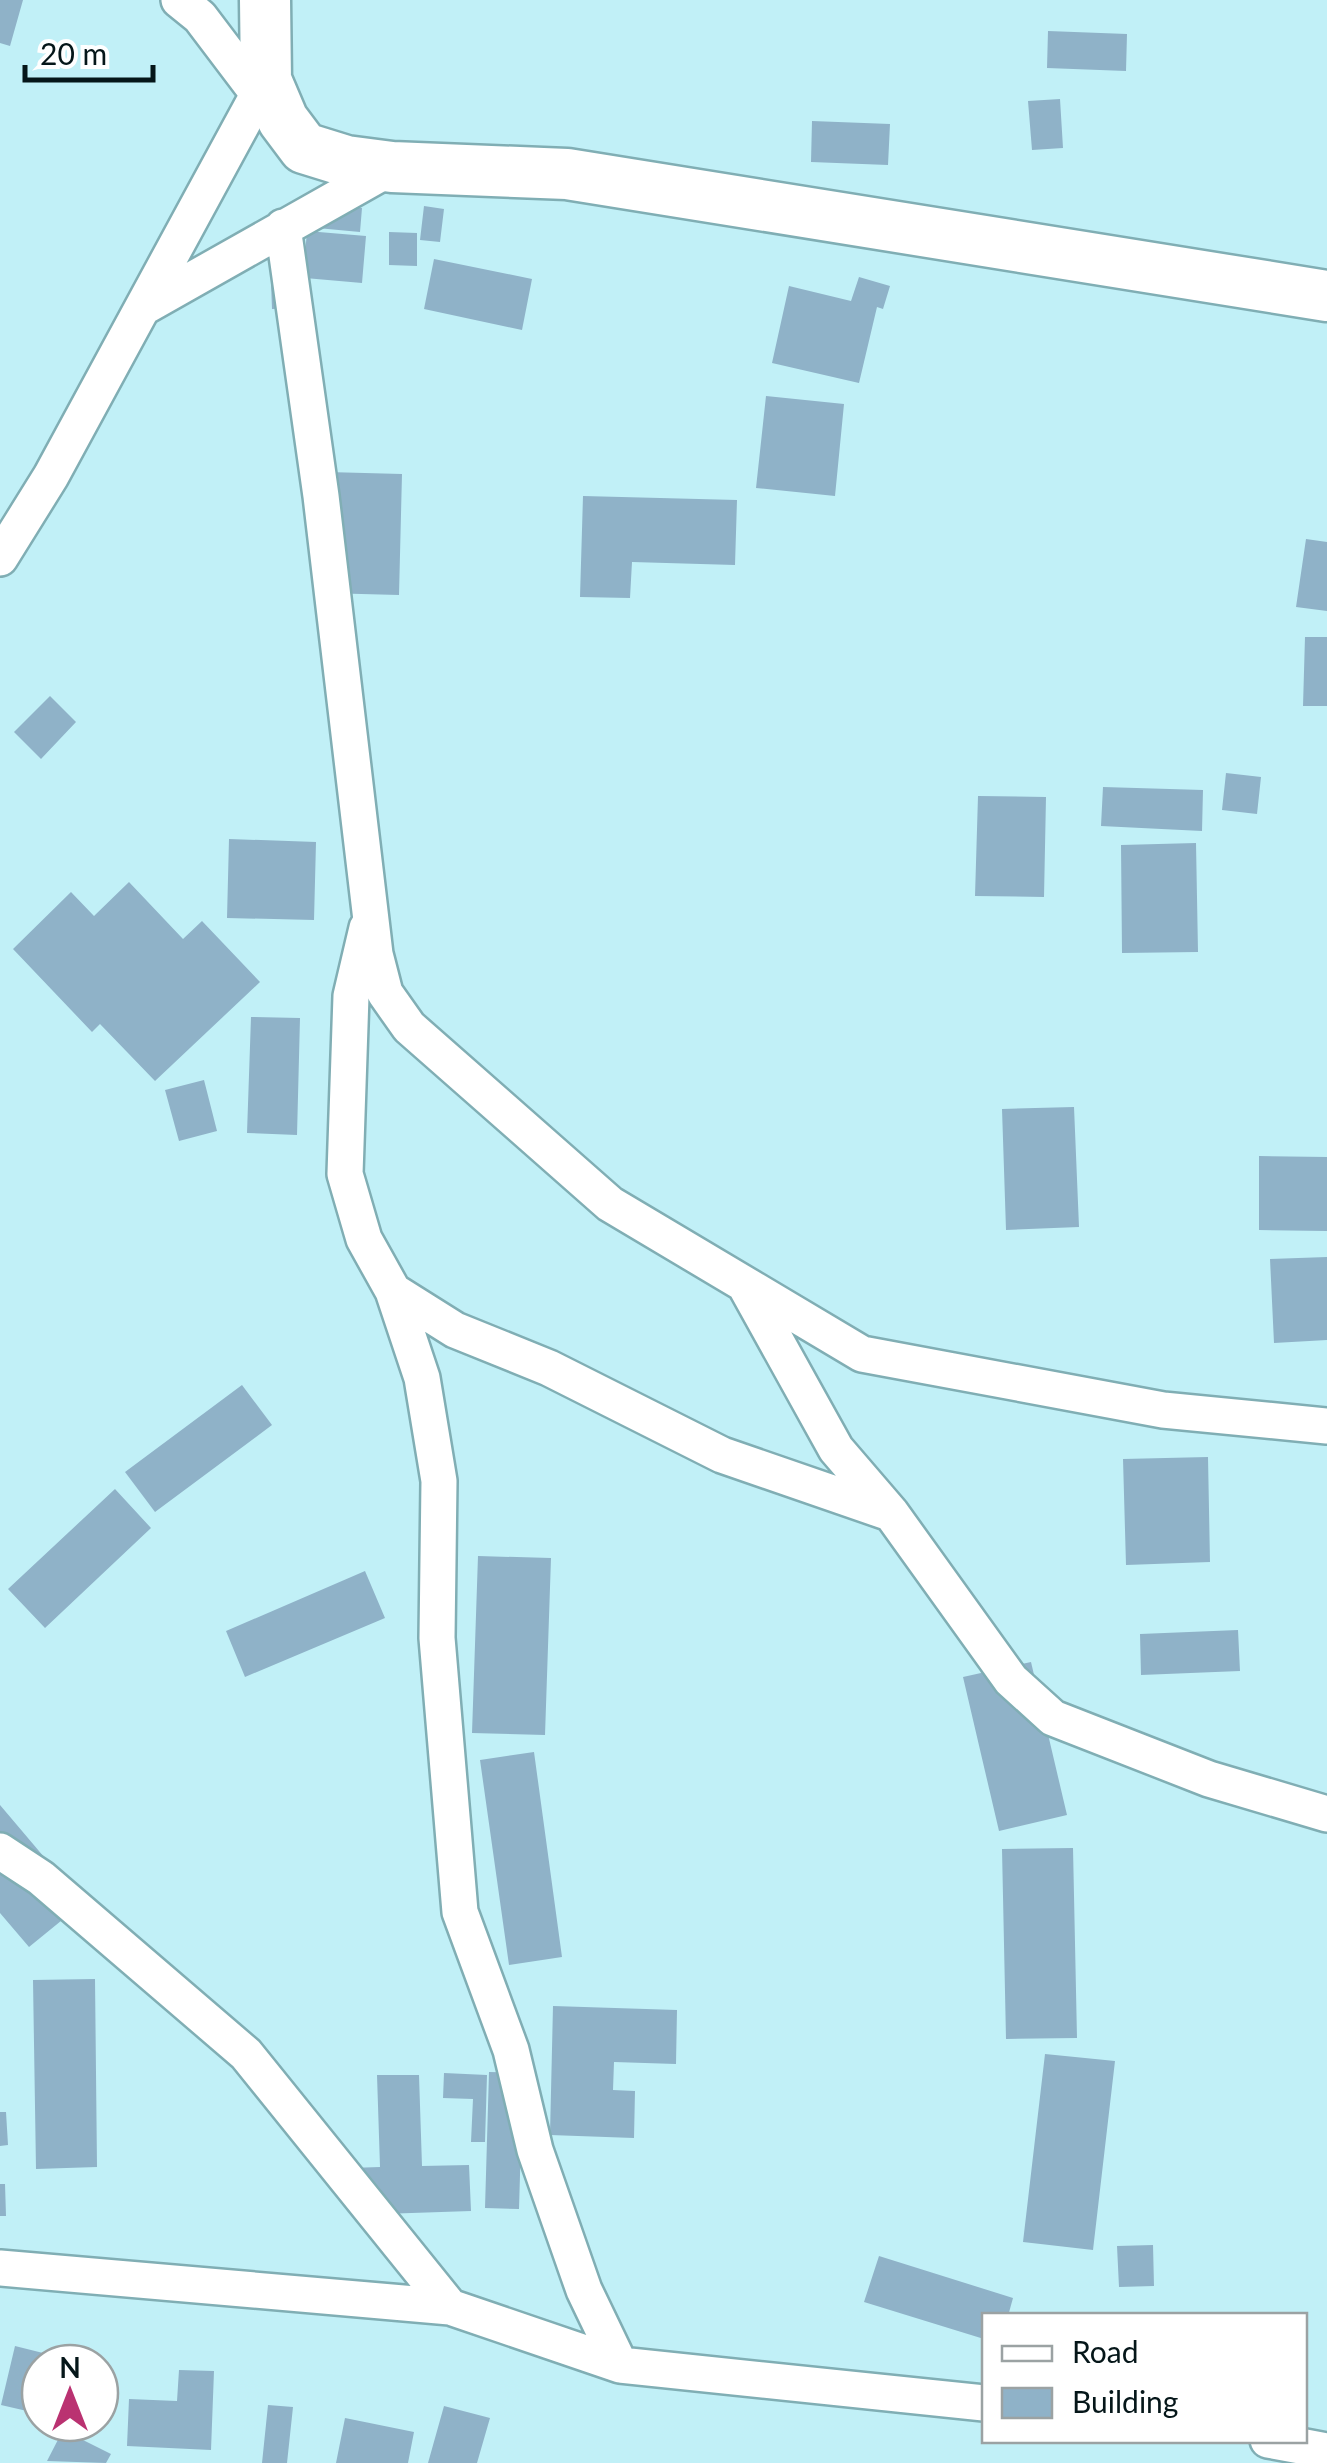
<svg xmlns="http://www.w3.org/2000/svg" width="1327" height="2463" viewBox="0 0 1327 2463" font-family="Lato,sans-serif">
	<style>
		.building { fill: #8fb2c8 }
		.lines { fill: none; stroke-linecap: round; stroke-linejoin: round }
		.street-casing { stroke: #80aeb4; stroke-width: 40 }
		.secondary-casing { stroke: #80aeb4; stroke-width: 55 }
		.street { stroke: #fff; stroke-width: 35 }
		.secondary { stroke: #fff; stroke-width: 50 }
	</style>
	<rect width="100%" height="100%" fill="#c1f0f7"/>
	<!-- building -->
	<path class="building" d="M 0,0 L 23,0 L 10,46 L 0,43 Z
		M 1048,31 L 1127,34 L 1126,71 L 1047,68 Z
		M 1060,99 L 1063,148 L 1032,150 L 1028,101 Z
		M 812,121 L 890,124 L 888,165 L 811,162 Z
		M 319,204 L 362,208 L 360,232 L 317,228 Z
		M 424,206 L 444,209 L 440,242 L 420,240 Z
		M 307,231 L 366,236 L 362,283 L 305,278 L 306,308 L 272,309 L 270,255 L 305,254 Z
		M 389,232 L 417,233 L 417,266 L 389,265 Z
		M 434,259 L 532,279 L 522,330 L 424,309 Z
		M 859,277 L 890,286 L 883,309 L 877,307 L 859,383 L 772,363 L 789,286 L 851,301 Z
		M 766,396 L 844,404 L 835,496 L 756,488 Z
		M 327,472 L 402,474 L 399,595 L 324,593 Z
		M 583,496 L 737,500 L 735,565 L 632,562 L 630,598 L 580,597 Z
		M 1306,539 L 1327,542 L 1327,611 L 1296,607 Z
		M 1305,637 L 1327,637 L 1327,706 L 1303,706 Z
		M 50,696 L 76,722 L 41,759 L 14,732 Z
		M 1226,773 L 1261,777 L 1257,814 L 1222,810 Z
		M 1103,787 L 1203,790 L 1202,831 L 1101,826 Z
		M 978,796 L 1046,797 L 1044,897 L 975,896 Z
		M 229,839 L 316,842 L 314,920 L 227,918 Z
		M 1196,843 L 1198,952 L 1122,953 L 1121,845 Z
		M 129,882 L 183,939 L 202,921 L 260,982 L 155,1081 L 100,1024 L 92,1032 L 13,949 L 71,892 L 94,916 Z
		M 251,1017 L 300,1018 L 297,1135 L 247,1133 Z
		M 204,1080 L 217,1131 L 179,1141 L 165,1090 Z
		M 1074,1107 L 1079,1227 L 1006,1230 L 1002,1109 Z
		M 1259,1156 L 1327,1157 L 1327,1231 L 1259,1230 Z
		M 1327,1257 L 1327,1340 L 1274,1343 L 1270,1259 Z
		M 242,1385 L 272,1425 L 155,1512 L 125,1472 Z
		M 1208,1457 L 1210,1562 L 1126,1565 L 1123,1459 Z
		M 115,1489 L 151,1528 L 45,1628 L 8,1589 Z
		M 478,1556 L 551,1558 L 545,1735 L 472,1733 Z
		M 365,1571 L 385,1618 L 245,1677 L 226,1631 Z
		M 1238,1630 L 1240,1671 L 1141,1675 L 1140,1634 Z
		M 1031,1662 L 1067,1815 L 999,1831 L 963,1677 Z
		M 534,1752 L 562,1957 L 509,1965 L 480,1760 Z
		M 0,1805 L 83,1903 L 29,1947 L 0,1913 Z
		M 1073,1848 L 1077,2038 L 1006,2039 L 1002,1849 Z
		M 95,1979 L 97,2167 L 36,2169 L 33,1980 Z
		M 553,2006 L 677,2010 L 676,2064 L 614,2062 L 613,2090 L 635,2091 L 634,2138 L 550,2135 Z
		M 1045,2054 L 1115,2061 L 1093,2250 L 1023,2242 Z
		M 489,2072 L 523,2073 L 519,2209 L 485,2208 Z
		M 444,2073 L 487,2075 L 485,2142 L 471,2142 L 473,2099 L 443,2098 Z
		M 377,2075 L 419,2075 L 422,2166 L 469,2165 L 471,2211 L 352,2215 L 350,2168 L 380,2167 Z
		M 0,2112 L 6,2112 L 8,2145 L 0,2146 Z
		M 0,2184 L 5,2184 L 6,2216 L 0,2216 Z
		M 1153,2245 L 1154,2286 L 1119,2287 L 1117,2246 Z
		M 879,2256 L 1013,2298 L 1008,2316 L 984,2316 L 984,2339 L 864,2302 Z
		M 15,2346 L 79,2362 L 40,2363 L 40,2414 L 1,2405 Z
		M 100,2367 L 113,2370 L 101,2416 L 100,2416 Z
		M 179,2370 L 214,2371 L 211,2450 L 127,2446 L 129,2399 L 177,2401 Z
		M 268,2405 L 293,2407 L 287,2463 L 262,2463 Z
		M 444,2406 L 490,2418 L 477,2463 L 428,2463 Z
		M 345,2418 L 414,2432 L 408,2463 L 336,2463 Z
		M 63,2430 L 111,2454 L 106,2463 L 47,2461 Z"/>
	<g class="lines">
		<defs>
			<path id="street" d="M 179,0 L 200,17 L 259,95
				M 283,227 L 321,496 L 375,954 L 385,993 L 409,1027 L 610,1204 L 862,1354 L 1163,1410 L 1327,1426
				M 144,307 L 392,167
				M 0,558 L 51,476 L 266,80
				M 367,928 L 351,996 L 345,1174 L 364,1239 L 393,1291 L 422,1378 L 439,1481 L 437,1638 L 460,1912 L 511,2050 L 535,2150 L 584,2290 L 620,2365
				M 745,1285 L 836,1449 L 891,1513 L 1011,1680 L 1053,1718 L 1209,1779 L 1327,1814
				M 393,1291 L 455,1330 L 549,1368 L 722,1455 L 890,1513
				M 0,1851 L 41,1878 L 246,2054 L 450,2307
				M 0,2268 L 450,2307 L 620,2365 L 984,2403
				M 1268,2440 L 1327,2451"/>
			<path id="secondary" d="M 265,0 L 266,80 L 283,120 L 304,148 L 346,161 L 392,167 L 567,174 L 1327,296"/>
		</defs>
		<!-- street casing -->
		<use href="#street" class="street-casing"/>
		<!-- secondary casing -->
		<use href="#secondary" class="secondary-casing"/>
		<!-- street -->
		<use href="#street" class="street"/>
		<!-- secondary -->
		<use href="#secondary" class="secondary"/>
	</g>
	<!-- legend -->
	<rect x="982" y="2313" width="325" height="130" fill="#ffffff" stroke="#9ba2a3" stroke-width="2.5"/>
	<rect x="1002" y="2346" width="50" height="15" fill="#ffffff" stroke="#9ba2a3" stroke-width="2.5"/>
	<text x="1072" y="2363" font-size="30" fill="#051619">Road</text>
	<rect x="1002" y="2388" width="50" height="30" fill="#8fb2c8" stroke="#9ba2a3" stroke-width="2.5"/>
	<text x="1072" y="2413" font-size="30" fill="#051619">Building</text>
	<!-- north arrow -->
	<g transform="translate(70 2393)"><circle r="48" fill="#ffffff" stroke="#9ba2a3" stroke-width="2.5"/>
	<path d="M0-8L18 38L0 25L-18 38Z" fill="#ba3271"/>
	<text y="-15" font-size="28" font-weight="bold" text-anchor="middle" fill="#051619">N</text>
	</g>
	<!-- scale -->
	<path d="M25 65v15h128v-15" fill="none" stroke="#051619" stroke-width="5"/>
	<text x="40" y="65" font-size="30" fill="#051619" stroke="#ffffff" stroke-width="8" paint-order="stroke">20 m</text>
</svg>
